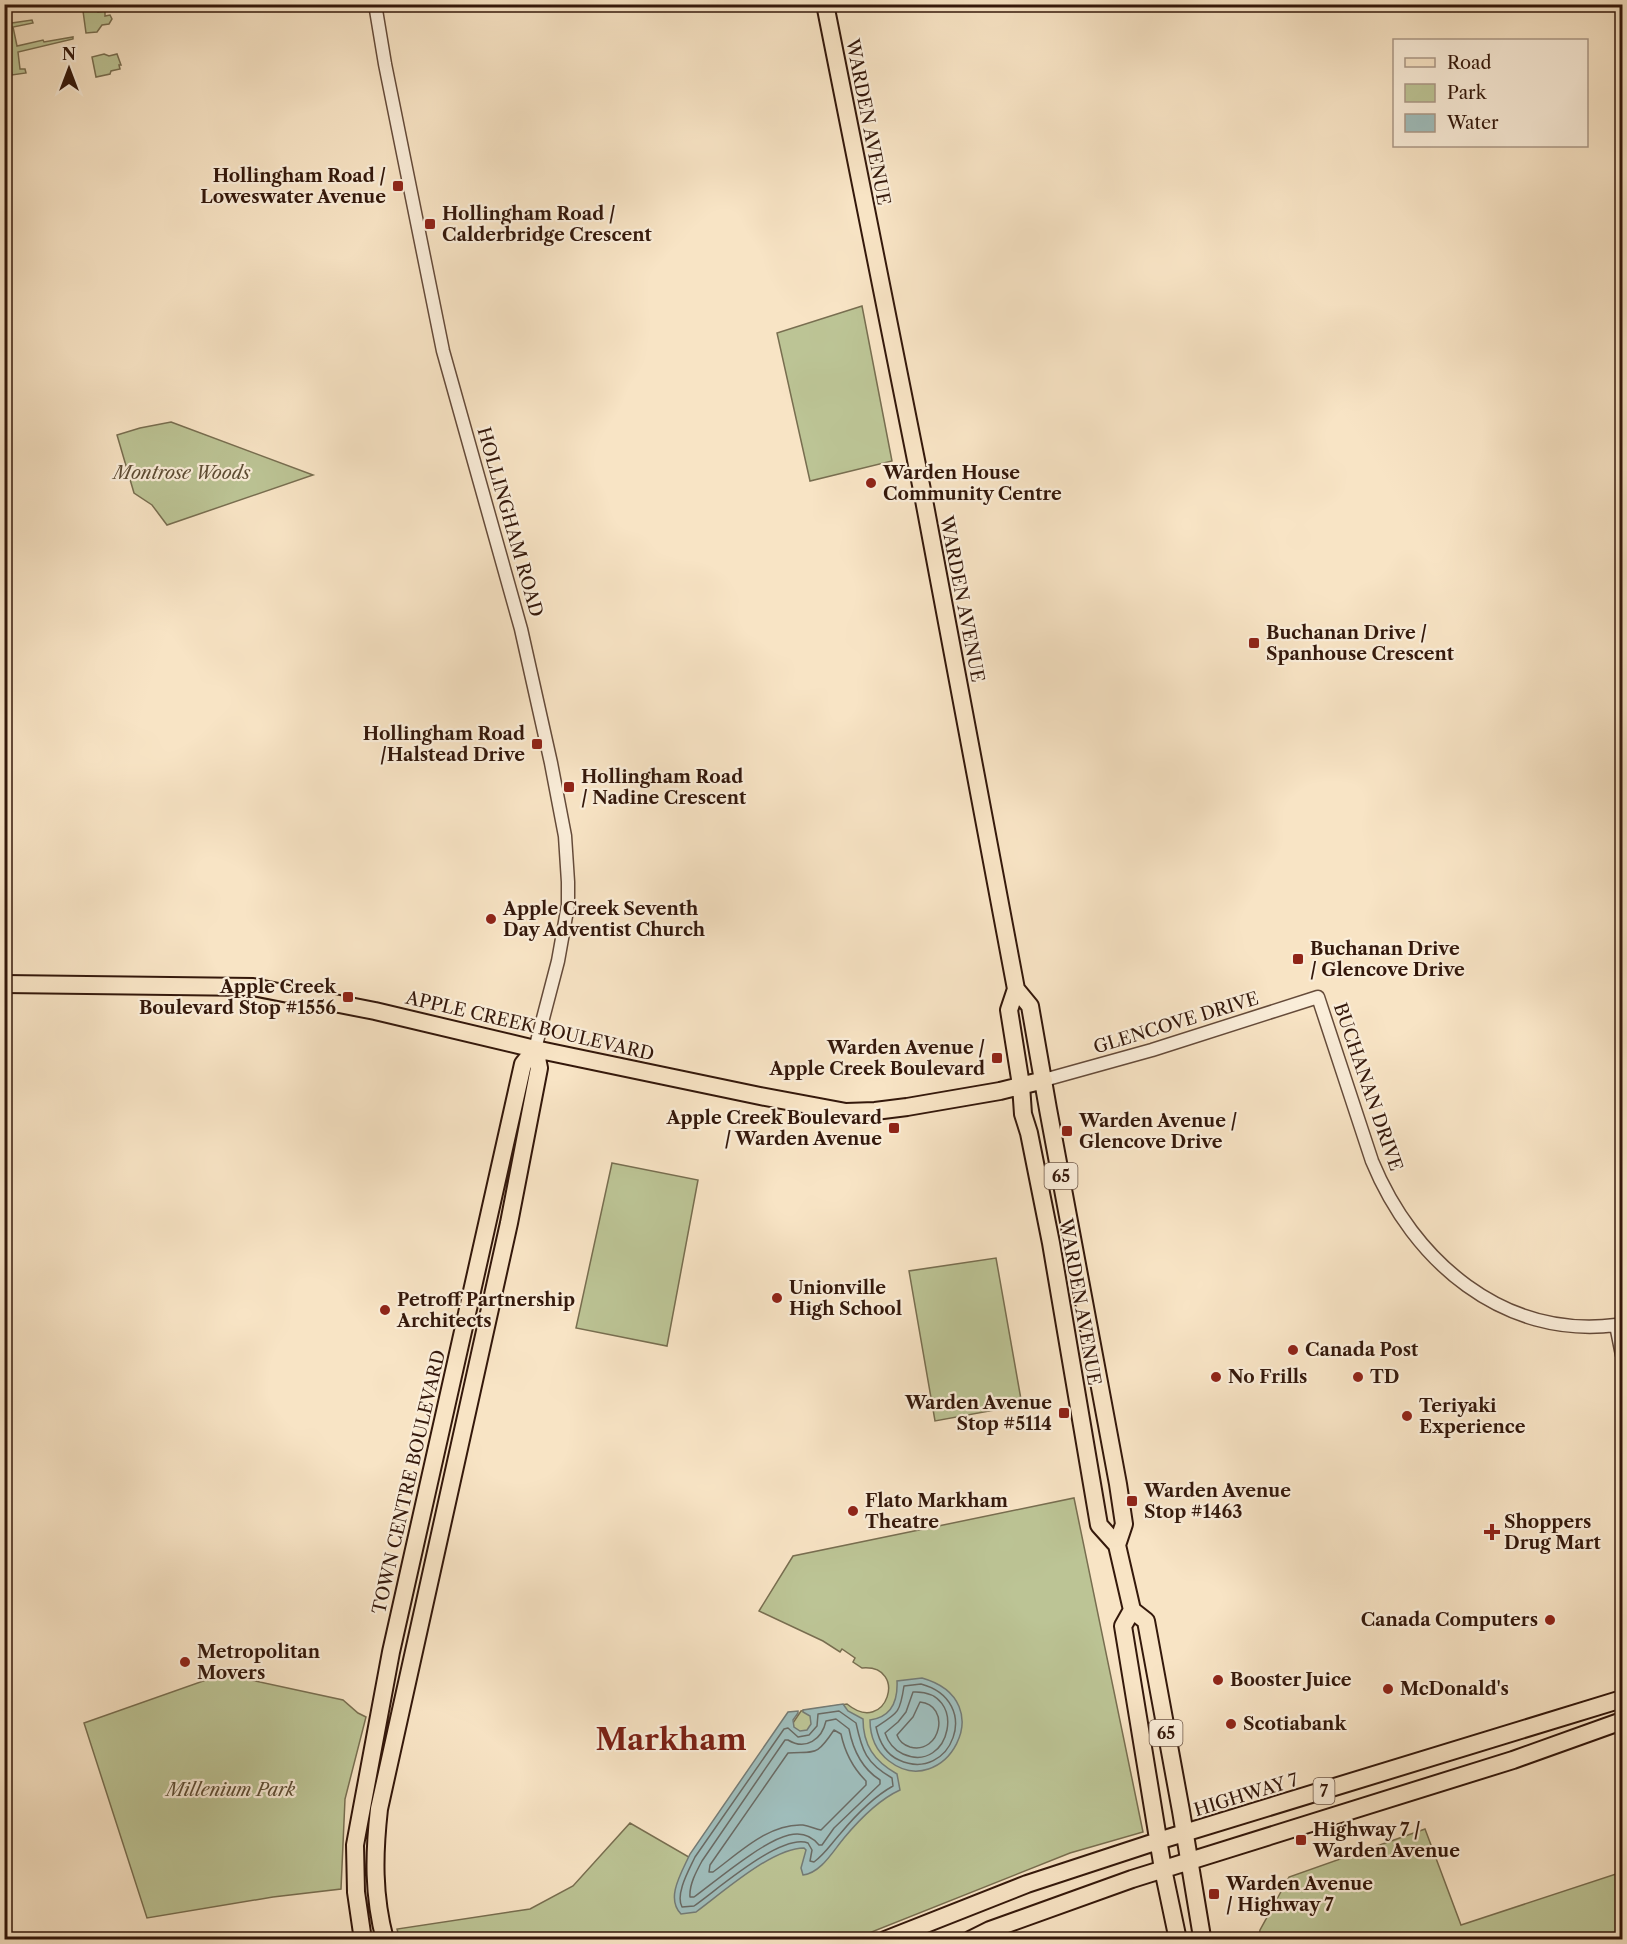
<svg xmlns="http://www.w3.org/2000/svg" width="1627" height="1944" viewBox="0 0 1627 1944" font-family="'Libre Caslon Text',serif">
	<style>
		.green { fill: #bcc495; stroke: #786e50; stroke-width: 1.5 }
		.water { fill: #9fbdbb; stroke: #747b75; stroke-width: 1.5 }
		.lines { fill: none; stroke-linecap: round; stroke-linejoin: round }
		.shore { stroke: #6a6a63; stroke-width: 1.5 }
		.minor-casing { stroke: #654b3a; stroke-width: 15 }
		.major-casing { stroke: #34180b; stroke-width: 20 }
		.minor { stroke: #faedd9; stroke-width: 12 }
		.major { stroke: #f8e4c5; stroke-width: 16 }
		.poi-dot { fill: #8f2418; stroke: #faedd9; stroke-width: 2 }
		.labels { text-anchor: middle; dominant-baseline: central; stroke-width: 4.5; stroke-linejoin: round; paint-order: stroke }
		.shield { fill: #faedd9; stroke: #6f5849; stroke-width: 1.5 }
		.shield-label { font-size: 16px; font-weight: bold; fill: #34180b }
		.street-label { font-size: 18px; fill: #34180b; stroke: #faedd9 }
		.poi-label { font-size: 18px; font-weight: bold; fill: #34180b; stroke: #faedd9; text-anchor: start }
		.park-label { font-size: 18px; font-style: italic; fill: #5d4c34; stroke: #faedd9 }
		.town-label { font-size: 30px; font-weight: bold; fill: #7a1f14; stroke: #faedd9 }
	</style>
	<rect width="100%" height="100%" fill="#f8e4c5"/>
	<filter id="stains"><feTurbulence type="fractalNoise" baseFrequency=".00333" numOctaves="4"/><feColorMatrix values="0 0 0 0 .2 0 0 0 0 .09 0 0 0 0 .02 0 0 0 .5 -.17"/></filter>
	<radialGradient id="worn" r=".72"><stop offset=".6" stop-color="#630" stop-opacity="0"/><stop offset="1" stop-color="#630" stop-opacity=".3"/></radialGradient>
	<!-- green -->
	<path class="green" d="M 98,9 L 98,12 L 105,11 L 105,16 L 110,15 L 112,19 L 109,24 L 102,25 L 97,32 L 86,33 L 83,11 Z
		M 32,20 L 33,23 L 13,27 L 17,46 L 43,40 L 44,42 L 73,37 L 73,39 L 18,52 L 20,69 L 25,69 L 26,73 L 12,75 L 9,62 L 5,63 L 5,24 Z
		M 104,54 L 109,56 L 117,54 L 121,65 L 119,65 L 120,69 L 111,71 L 110,74 L 96,77 L 92,57 Z
		M 862,306 L 892,461 L 810,481 L 777,333 Z
		M 171,422 L 313,475 L 167,525 L 152,505 L 134,493 L 117,435 L 140,428 Z
		M 612,1163 L 698,1180 L 667,1346 L 576,1328 Z
		M 996,1258 L 1022,1405 L 935,1421 L 909,1271 Z
		M 1074,1498 L 1143,1832 L 1070,1853 L 854,1939 L 400,1940 L 397,1929 L 530,1909 L 573,1886 L 630,1823 L 699,1863 L 801,1711 L 847,1704 C 887,1737 909,1664 862,1668 L 853,1662 L 855,1658 L 842,1649 L 840,1652 L 823,1641 L 759,1611 L 793,1556 Z
		M 223,1674 L 343,1700 L 358,1713 L 366,1717 L 345,1799 L 341,1889 L 273,1897 L 147,1918 L 84,1723 Z
		M 1425,1829 L 1461,1925 L 1622,1872 L 1622,1939 L 1258,1939 L 1260,1930 L 1289,1877 Z"/>
	<!-- water -->
	<path class="water" d="M 922,1678 C 1004,1701 943,1803 889,1761 C 876,1751 870,1737 870,1720 C 891,1717 898,1702 897,1681 Z
		M 843,1704 L 848,1711 L 863,1719 C 863,1745 874,1761 897,1774 L 900,1790 C 878,1800 859,1820 844,1838 C 833,1851 821,1873 803,1875 L 801,1868 L 806,1850 L 804,1848 C 772,1848 722,1893 696,1912 L 681,1914 C 665,1898 682,1872 690,1854 L 788,1712 L 798,1711 L 798,1713 L 793,1720 L 794,1727 L 800,1731 L 807,1730 L 811,1724 L 810,1716 L 803,1712 L 803,1710 Z"/>
	<g class="lines">
		<!-- shore -->
		<path class="shore" d="M 921,1684 C 984,1701 951,1784 899,1760 C 885,1754 879,1741 876,1727 C 898,1713 900,1713 904,1686 Z
			M 913,1692 C 969,1689 951,1775 903,1754 C 894,1750 888,1742 885,1733 L 898,1722 L 906,1712 Z
			M 920,1702 C 951,1705 941,1755 910,1747 C 904,1745 899,1741 897,1735 L 913,1717 Z
			M 839,1711 L 856,1723 C 862,1751 866,1763 892,1778 L 893,1786 C 873,1797 855,1816 840,1834 C 831,1844 825,1854 814,1862 L 810,1861 L 812,1850 L 808,1843 C 781,1833 717,1890 694,1906 L 682,1907 C 675,1894 689,1870 695,1857 L 784,1729 L 788,1728 L 798,1737 L 809,1735 L 817,1726 L 818,1714 Z
			M 836,1719 L 849,1729 C 853,1750 861,1768 880,1780 L 880,1784 L 834,1828 L 822,1845 L 819,1845 C 811,1835 801,1832 789,1835 C 763,1841 717,1880 694,1897 L 690,1897 C 689,1885 696,1872 702,1861 L 785,1740 L 788,1740 C 806,1751 822,1739 826,1721 Z
			M 834,1730 L 841,1734 C 845,1753 852,1767 866,1781 L 866,1785 L 821,1830 C 815,1829 810,1826 803,1825 C 769,1823 739,1853 713,1872 L 709,1872 L 710,1865 L 788,1753 C 816,1751 816,1757 834,1730 Z"/>
		<defs>
			<path id="minor" d="M 375,4 L 385,64 L 443,351 L 521,629 L 551,763 L 565,836 L 568,882 L 568,905 L 558,961 L 535,1049
				M 1044,1080 L 1152,1050 L 1318,997 L 1372,1161 C 1413,1261 1503,1339 1616,1325 L 1622,1355"/>
			<path id="major" d="M 825,4 L 924,500 L 1016,989 L 1009,1010 L 1021,1085 L 1023,1114 L 1029,1133 L 1051,1243 L 1099,1525 L 1117,1545 L 1132,1610 L 1146,1621 L 1181,1811 L 1202,1937 L 1200,1940
				M 4,984 L 253,987 L 375,1011 L 535,1049 L 760,1096 L 846,1112 L 875,1111 L 907,1107 L 1000,1091 L 1044,1080
				M 1016,989 L 1030,1006 L 1048,1109 L 1118,1484 L 1124,1524 L 1117,1545
				M 1132,1610 L 1123,1626 L 1163,1869 L 1178,1940
				M 363,1940 L 356,1892 L 355,1845 L 391,1652 L 523,1064 L 535,1049
				M 385,1940 C 373,1895 374,1854 379,1809 L 509,1223 L 539,1068 L 535,1049
				M 885,1940 L 1027,1884 L 1158,1841 L 1622,1699
				M 970,1940 L 990,1930 L 1132,1879 L 1513,1760 L 1622,1721"/>
		</defs>
		<!-- minor casing -->
		<use href="#minor" class="minor-casing"/>
		<!-- major casing -->
		<use href="#major" class="major-casing"/>
		<!-- minor -->
		<use href="#minor" class="minor"/>
		<!-- major -->
		<use href="#major" class="major"/>
	</g>
	<!-- markers -->
	<g class="poi-dot">
		<rect x="392" y="180" width="12" height="12" rx="3"/>
		<rect x="424" y="218" width="12" height="12" rx="3"/>
		<circle cx="871" cy="483" r="6"/>
		<rect x="1248" y="637" width="12" height="12" rx="3"/>
		<rect x="531" y="738" width="12" height="12" rx="3"/>
		<rect x="563" y="781" width="12" height="12" rx="3"/>
		<circle cx="491" cy="919" r="6"/>
		<rect x="1292" y="953" width="12" height="12" rx="3"/>
		<rect x="342" y="991" width="12" height="12" rx="3"/>
		<rect x="991" y="1052" width="12" height="12" rx="3"/>
		<rect x="888" y="1122" width="12" height="12" rx="3"/>
		<rect x="1061" y="1125" width="12" height="12" rx="3"/>
		<circle cx="777" cy="1298" r="6"/>
		<circle cx="385" cy="1310" r="6"/>
		<circle cx="1293" cy="1350" r="6"/>
		<circle cx="1216" cy="1377" r="6"/>
		<circle cx="1358" cy="1377" r="6"/>
		<rect x="1058" y="1407" width="12" height="12" rx="3"/>
		<circle cx="1407" cy="1416" r="6"/>
		<rect x="1126" y="1495" width="12" height="12" rx="3"/>
		<circle cx="853" cy="1511" r="6"/>
		<path d="M1489 1523h6v6h6v6h-6v6h-6v-6h-6v-6h6z"/>
		<circle cx="1550" cy="1620" r="6"/>
		<circle cx="185" cy="1662" r="6"/>
		<circle cx="1218" cy="1680" r="6"/>
		<circle cx="1388" cy="1689" r="6"/>
		<circle cx="1231" cy="1724" r="6"/>
		<rect x="1295" y="1834" width="12" height="12" rx="3"/>
		<rect x="1208" y="1888" width="12" height="12" rx="3"/>
	</g>
	<g class="labels">
		<!-- shield labels -->
		<g class="shield">
			<rect x="1044.5" y="1163" width="33" height="26" rx="4.5"/>
			<rect x="1149.5" y="1720" width="33" height="26" rx="4.5"/>
			<rect x="1313.5" y="1778" width="21" height="26" rx="4.5"/>
		</g>
		<g class="shield-label">
			<text x="1061" y="1176">65</text>
			<text x="1166" y="1733">65</text>
			<text x="1324" y="1791">7</text>
		</g>
		<!-- street labels -->
		<g class="street-label">
			<text transform="translate(868 122) rotate(79)">WARDEN AVENUE</text>
			<text transform="translate(510 522) rotate(74)">HOLLINGHAM ROAD</text>
			<text transform="translate(962 599) rotate(79)">WARDEN AVENUE</text>
			<text transform="translate(1176 1023) rotate(-17)">GLENCOVE DRIVE</text>
			<text transform="translate(530 1026) rotate(13)">APPLE CREEK BOULEVARD</text>
			<text transform="translate(1368 1087) rotate(71)">BUCHANAN DRIVE</text>
			<text transform="translate(1080 1302) rotate(80)">WARDEN AVENUE</text>
			<text transform="translate(409 1482) rotate(-77)">TOWN CENTRE BOULEVARD</text>
			<text transform="translate(1246 1795) rotate(-17)">HIGHWAY 7</text>
		</g>
		<!-- poi labels -->
		<g class="poi-label">
			<text x="386" y="176" text-anchor="end">Hollingham Road /<tspan x="386" dy="21">Loweswater Avenue</tspan></text>
			<text x="442" y="214">Hollingham Road /<tspan x="442" dy="21">Calderbridge Crescent</tspan></text>
			<text x="883" y="473">Warden House<tspan x="883" dy="21">Community Centre</tspan></text>
			<text x="1266" y="633">Buchanan Drive /<tspan x="1266" dy="21">Spanhouse Crescent</tspan></text>
			<text x="525" y="734" text-anchor="end">Hollingham Road<tspan x="525" dy="21">/Halstead Drive</tspan></text>
			<text x="581" y="777">Hollingham Road<tspan x="581" dy="21">/ Nadine Crescent</tspan></text>
			<text x="503" y="909">Apple Creek Seventh<tspan x="503" dy="21">Day Adventist Church</tspan></text>
			<text x="1310" y="949">Buchanan Drive<tspan x="1310" dy="21">/ Glencove Drive</tspan></text>
			<text x="336" y="987" text-anchor="end">Apple Creek<tspan x="336" dy="21">Boulevard Stop #1556</tspan></text>
			<text x="985" y="1048" text-anchor="end">Warden Avenue /<tspan x="985" dy="21">Apple Creek Boulevard</tspan></text>
			<text x="882" y="1118" text-anchor="end">Apple Creek Boulevard<tspan x="882" dy="21">/ Warden Avenue</tspan></text>
			<text x="1079" y="1121">Warden Avenue /<tspan x="1079" dy="21">Glencove Drive</tspan></text>
			<text x="789" y="1288">Unionville<tspan x="789" dy="21">High School</tspan></text>
			<text x="397" y="1300">Petroff Partnership<tspan x="397" dy="21">Architects</tspan></text>
			<text x="1305" y="1350">Canada Post</text>
			<text x="1228" y="1377">No Frills</text>
			<text x="1370" y="1377">TD</text>
			<text x="1052" y="1403" text-anchor="end">Warden Avenue<tspan x="1052" dy="21">Stop #5114</tspan></text>
			<text x="1419" y="1406">Teriyaki<tspan x="1419" dy="21">Experience</tspan></text>
			<text x="1144" y="1491">Warden Avenue<tspan x="1144" dy="21">Stop #1463</tspan></text>
			<text x="865" y="1501">Flato Markham<tspan x="865" dy="21">Theatre</tspan></text>
			<text x="1504" y="1522">Shoppers<tspan x="1504" dy="21">Drug Mart</tspan></text>
			<text x="1538" y="1620" text-anchor="end">Canada Computers</text>
			<text x="197" y="1652">Metropolitan<tspan x="197" dy="21">Movers</tspan></text>
			<text x="1230" y="1680">Booster Juice</text>
			<text x="1400" y="1689">McDonald's</text>
			<text x="1243" y="1724">Scotiabank</text>
			<text x="1313" y="1830">Highway 7 /<tspan x="1313" dy="21">Warden Avenue</tspan></text>
			<text x="1226" y="1884">Warden Avenue<tspan x="1226" dy="21">/ Highway 7</tspan></text>
		</g>
		<!-- park labels -->
		<g class="park-label">
			<text x="182" y="473">Montrose Woods</text>
			<text x="231" y="1790">Millenium Park</text>
		</g>
		<!-- town labels -->
		<g class="town-label">
			<text x="671" y="1739">Markham</text>
		</g>
	</g>
	<!-- margin -->
	<rect width="1627" height="1944" fill="none" stroke="#f8e4c5" stroke-width="24"/>
	<rect x="6" y="6" width="1615" height="1932" fill="none" stroke="#34180b" stroke-width="3"/>
	<rect x="12" y="12" width="1603" height="1920" fill="none" stroke="#34180b" stroke-width="1.5"/>
	<!-- legend -->
	<rect x="1393" y="39" width="195" height="108" fill="#faedd9" stroke="#ab9887" stroke-width="1.5"/>
	<rect x="1405" y="58" width="30" height="9" fill="#f8e4c5" stroke="#ab9887" stroke-width="1.5"/>
	<text x="1447" y="69" font-size="18" fill="#34180b">Road</text>
	<rect x="1405" y="84" width="30" height="18" fill="#bcc495" stroke="#ab9887" stroke-width="1.5"/>
	<text x="1447" y="99" font-size="18" fill="#34180b">Park</text>
	<rect x="1405" y="114" width="30" height="18" fill="#9fbdbb" stroke="#ab9887" stroke-width="1.5"/>
	<text x="1447" y="129" font-size="18" fill="#34180b">Water</text>
	<!-- north arrow -->
	<g transform="translate(69 69)" stroke="#faedd9" stroke-width="4.5" paint-order="stroke">
	<path d="M0-4.5L10 22L0 15L-10 22Z" fill="#34180b"/>
	<text y="-9" font-size="16" font-weight="bold" text-anchor="middle" fill="#34180b">N</text>
	</g>
	<rect width="100%" height="100%" filter="url(#stains)"/>
	<rect width="100%" height="100%" fill="url(#worn)"/>
</svg>
